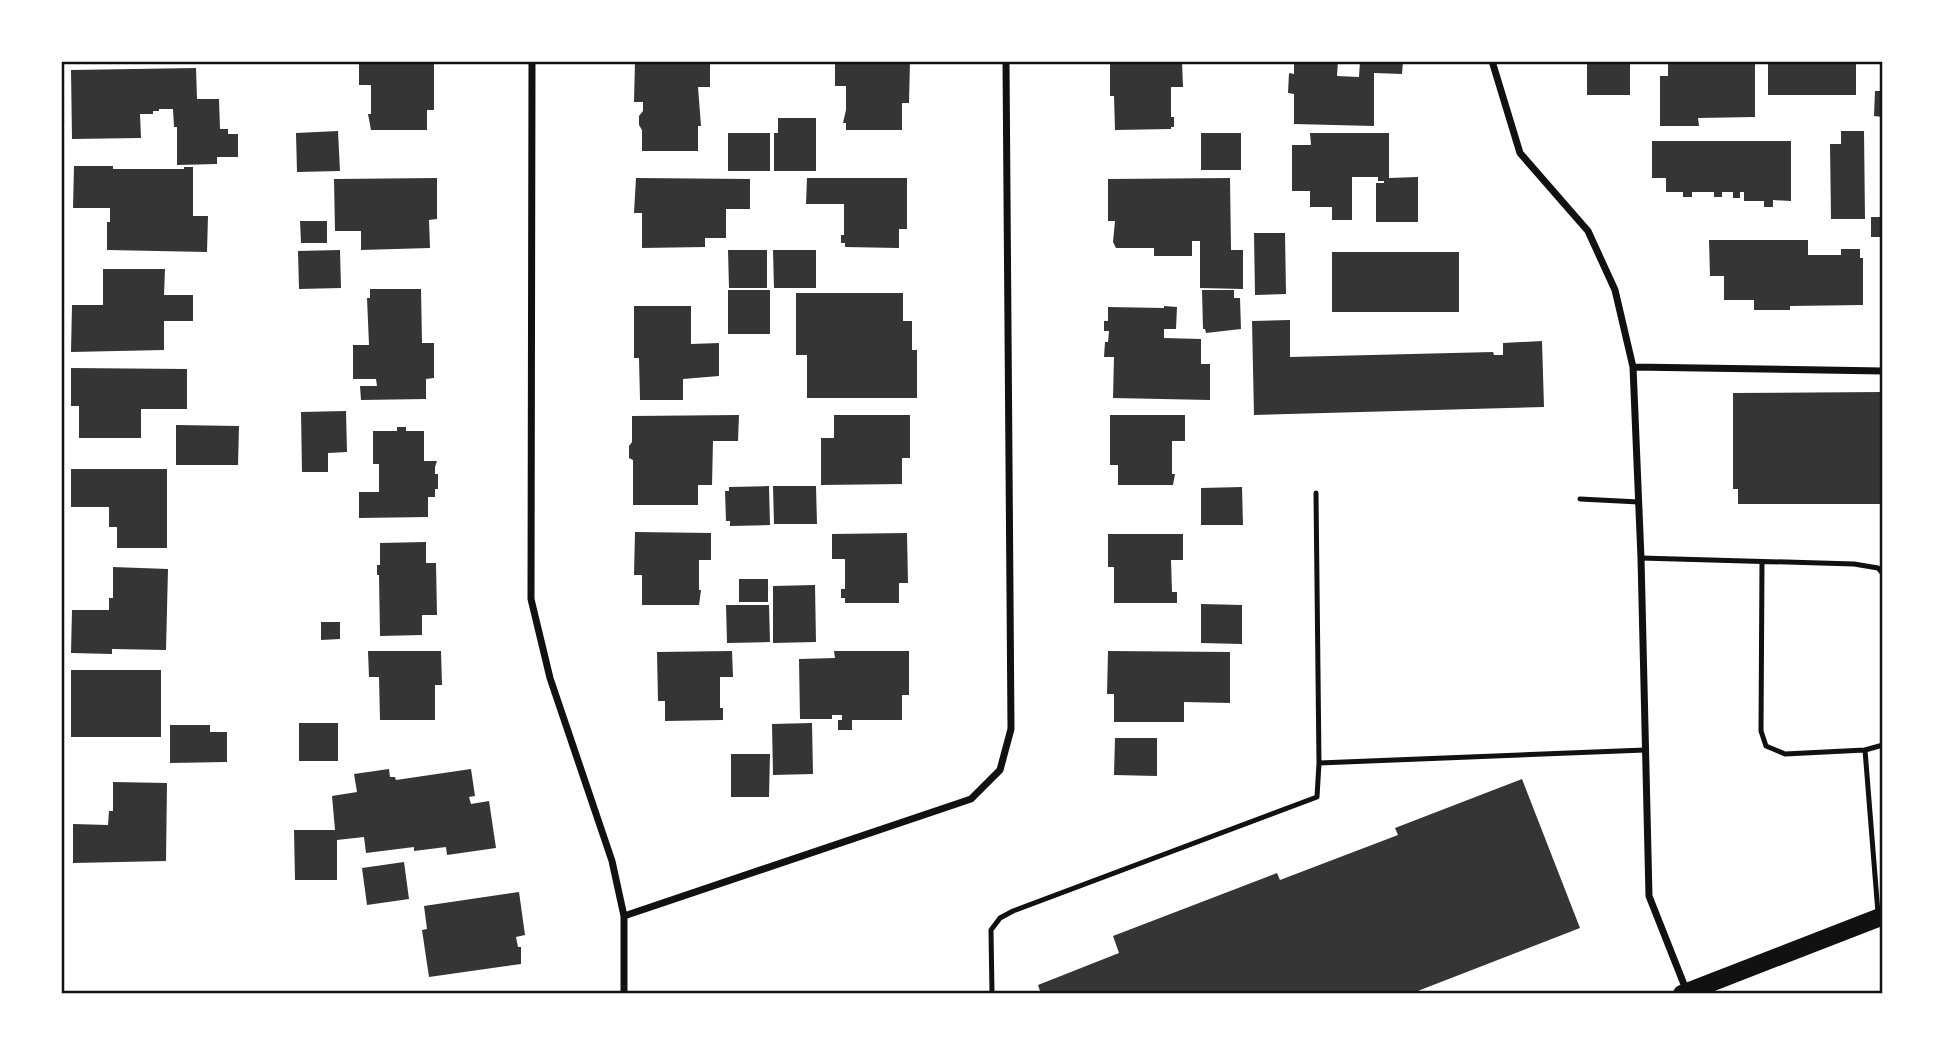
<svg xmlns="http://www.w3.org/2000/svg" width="1944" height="1055" viewBox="0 0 1944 1055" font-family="Lato,sans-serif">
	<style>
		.building { fill: #353535 }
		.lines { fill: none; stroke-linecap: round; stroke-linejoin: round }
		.service { stroke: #111; stroke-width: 5 }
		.minor { stroke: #111; stroke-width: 7 }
		.primary { stroke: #111; stroke-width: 18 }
		.neatline { fill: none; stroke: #111; stroke-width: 2.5 }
	</style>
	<rect width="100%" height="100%" fill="#fff"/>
	<!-- building -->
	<path class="building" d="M 359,61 L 434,61 L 434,110 L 427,110 L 427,130 L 371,130 L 368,114 L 371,114 L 371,85 L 359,85 Z
		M 635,61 L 710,61 L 710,87 L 698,87 L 701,126 L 698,126 L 698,151 L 642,151 L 642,130 L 639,125 L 639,116 L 643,111 L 643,102 L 634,102 Z
		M 835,61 L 910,61 L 909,103 L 902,103 L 902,130 L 846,130 L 846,123 L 843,123 L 846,110 L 846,86 L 835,86 Z
		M 1110,61 L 1182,61 L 1183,87 L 1171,87 L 1171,117 L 1174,117 L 1174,127 L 1171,127 L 1171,129 L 1115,130 L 1114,96 L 1110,96 Z
		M 1294,61 L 1338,61 L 1337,76 L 1359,77 L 1360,61 L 1403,61 L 1402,74 L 1374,73 L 1374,126 L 1294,124 L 1294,94 L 1288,93 L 1289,73 L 1294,74 Z
		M 1587,61 L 1630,61 L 1630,95 L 1587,95 Z
		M 1668,61 L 1755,61 L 1755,117 L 1698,118 L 1699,126 L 1660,126 L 1660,76 L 1668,76 Z
		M 1768,61 L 1856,61 L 1856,95 L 1768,95 Z
		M 196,68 L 197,99 L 219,99 L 220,129 L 228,129 L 228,134 L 238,134 L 238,157 L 217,157 L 217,164 L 177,165 L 177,127 L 174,127 L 173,109 L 159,109 L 159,111 L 153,111 L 153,114 L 140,114 L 141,138 L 72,139 L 71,70 Z
		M 1875,91 L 1883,91 L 1883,117 L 1874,116 Z
		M 778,118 L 816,118 L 816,171 L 774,171 L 774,133 L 778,133 Z
		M 338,131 L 340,171 L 297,172 L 296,133 Z
		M 1841,131 L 1864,131 L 1865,219 L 1831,219 L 1830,144 L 1841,144 Z
		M 728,133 L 770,133 L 770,171 L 728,171 Z
		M 1201,133 L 1241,133 L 1241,170 L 1201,170 Z
		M 1310,133 L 1389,133 L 1389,178 L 1418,177 L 1418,222 L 1376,222 L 1376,183 L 1384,183 L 1384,181 L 1378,181 L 1378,177 L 1352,177 L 1352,220 L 1332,220 L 1332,207 L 1310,207 L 1310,191 L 1292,191 L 1292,145 L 1311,145 Z
		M 1652,141 L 1791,141 L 1791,201 L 1773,200 L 1773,207 L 1764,207 L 1764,201 L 1744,201 L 1744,192 L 1740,192 L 1740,198 L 1733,198 L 1733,192 L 1722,192 L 1722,197 L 1714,197 L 1714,192 L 1692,192 L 1692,197 L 1683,197 L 1683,192 L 1666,192 L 1666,178 L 1652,178 Z
		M 74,166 L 113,166 L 113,169 L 184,169 L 184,167 L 193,167 L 193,216 L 208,216 L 207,252 L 107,250 L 107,222 L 110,222 L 110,208 L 73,208 Z
		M 437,178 L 437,219 L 429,220 L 430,248 L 361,250 L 361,231 L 335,231 L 334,179 Z
		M 636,178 L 750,179 L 750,209 L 726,209 L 726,238 L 705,238 L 705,247 L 642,248 L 642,213 L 634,213 Z
		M 807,178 L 907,178 L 907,229 L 899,229 L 899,248 L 845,247 L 845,243 L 841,243 L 841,235 L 844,235 L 844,204 L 806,204 Z
		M 1230,178 L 1231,250 L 1243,250 L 1243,289 L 1200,288 L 1200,241 L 1192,241 L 1192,256 L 1154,256 L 1154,248 L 1116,248 L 1113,242 L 1115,221 L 1108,221 L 1108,179 Z
		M 1871,217 L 1883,217 L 1883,237 L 1871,237 Z
		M 300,221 L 327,221 L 327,243 L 301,243 Z
		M 1254,233 L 1285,233 L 1286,294 L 1255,295 Z
		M 1709,240 L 1808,240 L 1808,255 L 1841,255 L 1841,249 L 1860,249 L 1860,258 L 1863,258 L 1863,305 L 1790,306 L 1790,310 L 1754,310 L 1754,300 L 1724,300 L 1724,276 L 1710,276 Z
		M 340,250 L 341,288 L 299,289 L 298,251 Z
		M 728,250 L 767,250 L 767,288 L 729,288 Z
		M 773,250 L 816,250 L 816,288 L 774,288 Z
		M 1332,252 L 1459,252 L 1459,312 L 1332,312 Z
		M 103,269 L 165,269 L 164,295 L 193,295 L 193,321 L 164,321 L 164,350 L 71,352 L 72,305 L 103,305 Z
		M 370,289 L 421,289 L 422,343 L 434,343 L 434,378 L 426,379 L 426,399 L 361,400 L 360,386 L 377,386 L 376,379 L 353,379 L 353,345 L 369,345 L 367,298 L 370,298 Z
		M 728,290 L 770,290 L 770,334 L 728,334 Z
		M 1202,290 L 1234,290 L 1234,298 L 1240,298 L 1241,329 L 1206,333 L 1205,329 L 1203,329 Z
		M 796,293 L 903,293 L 903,321 L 912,321 L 912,350 L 917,350 L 917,398 L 807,398 L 807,355 L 796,355 Z
		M 634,306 L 691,306 L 691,344 L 719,343 L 719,376 L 683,379 L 683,400 L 640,400 L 639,358 L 634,358 Z
		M 1164,306 L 1177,307 L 1176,329 L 1164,329 L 1164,338 L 1201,339 L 1201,364 L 1210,364 L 1210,400 L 1113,398 L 1114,357 L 1104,357 L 1105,342 L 1108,342 L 1109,331 L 1104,331 L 1104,321 L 1108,321 L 1108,307 L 1164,308 Z
		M 1290,320 L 1290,357 L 1493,352 L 1494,355 L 1503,355 L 1503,343 L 1542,341 L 1544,407 L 1254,415 L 1252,321 Z
		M 71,368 L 187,369 L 187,409 L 141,409 L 141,438 L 79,438 L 79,406 L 71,406 Z
		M 1883,392 L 1883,504 L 1738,504 L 1738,489 L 1733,489 L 1733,393 Z
		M 346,411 L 347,452 L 328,453 L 328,472 L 302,472 L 301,412 Z
		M 739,415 L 738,441 L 713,441 L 712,485 L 698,485 L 698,505 L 633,505 L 633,460 L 629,458 L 629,446 L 632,442 L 632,416 Z
		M 834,415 L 910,415 L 910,458 L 902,458 L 902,484 L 821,485 L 821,438 L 834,438 Z
		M 1110,415 L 1185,415 L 1185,441 L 1172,441 L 1172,474 L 1175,474 L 1173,485 L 1118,485 L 1118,465 L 1110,465 Z
		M 176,425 L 239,426 L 238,465 L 176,465 Z
		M 397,427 L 406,427 L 406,431 L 424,431 L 424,461 L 437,461 L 435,467 L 435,474 L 438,474 L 438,489 L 435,489 L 435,497 L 428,497 L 428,517 L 359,518 L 359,492 L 379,492 L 379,464 L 373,464 L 373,431 L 397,431 Z
		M 71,469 L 167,469 L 167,548 L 117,548 L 117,527 L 109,527 L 109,507 L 71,507 Z
		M 769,486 L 770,525 L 730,526 L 730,521 L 726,521 L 725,491 L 729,491 L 729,487 Z
		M 773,486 L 816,486 L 817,524 L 774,524 Z
		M 1242,487 L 1243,525 L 1201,525 L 1201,488 Z
		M 635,532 L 711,533 L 711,560 L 699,560 L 699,590 L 701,590 L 699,605 L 642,605 L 642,575 L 634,575 Z
		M 907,533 L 908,583 L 899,583 L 899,603 L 845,603 L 845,598 L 841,598 L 841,589 L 845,589 L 845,559 L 832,559 L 832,534 Z
		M 1108,534 L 1183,534 L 1183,560 L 1171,560 L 1172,592 L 1177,592 L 1177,603 L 1114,603 L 1114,567 L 1108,567 Z
		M 426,542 L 426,563 L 436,563 L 437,615 L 422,615 L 422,635 L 380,636 L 379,575 L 377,575 L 377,565 L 380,565 L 380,543 Z
		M 113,567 L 168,569 L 166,650 L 112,649 L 112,654 L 71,653 L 72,610 L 109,610 L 109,598 L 113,598 Z
		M 739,579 L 768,579 L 768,602 L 739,602 Z
		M 815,585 L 816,642 L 773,643 L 773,586 Z
		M 1201,604 L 1242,605 L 1242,644 L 1201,643 Z
		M 726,605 L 769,605 L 770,642 L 727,643 Z
		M 321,622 L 340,622 L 340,639 L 321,640 Z
		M 368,651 L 441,651 L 442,685 L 435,685 L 435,720 L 380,720 L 379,677 L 369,677 Z
		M 732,651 L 733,677 L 720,677 L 720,708 L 723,708 L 723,720 L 665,721 L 665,701 L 658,701 L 657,652 Z
		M 834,651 L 909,651 L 909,695 L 902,695 L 902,720 L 852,720 L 852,730 L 838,730 L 838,720 L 842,720 L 842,715 L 832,715 L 832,719 L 800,719 L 799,659 L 835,658 Z
		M 1108,651 L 1230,652 L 1230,703 L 1184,702 L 1184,722 L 1114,722 L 1114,694 L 1107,694 Z
		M 71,670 L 161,670 L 161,737 L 71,737 Z
		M 299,723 L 338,723 L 338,761 L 299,761 Z
		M 812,723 L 813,774 L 773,775 L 772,724 Z
		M 170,725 L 210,725 L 210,732 L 227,732 L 227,762 L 170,763 Z
		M 1115,738 L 1157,738 L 1157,776 L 1114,775 Z
		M 731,754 L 770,754 L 769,797 L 731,797 Z
		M 389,769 L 390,777 L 395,777 L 396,780 L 471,769 L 475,796 L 469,797 L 471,804 L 489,801 L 496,848 L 447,855 L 446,847 L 414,851 L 414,847 L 366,853 L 364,837 L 337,840 L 337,880 L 295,880 L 294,830 L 335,830 L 332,796 L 357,792 L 354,774 Z
		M 1522,779 L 1580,928 L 1410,994 L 1041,994 L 1038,985 L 1119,953 L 1113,936 L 1277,873 L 1280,880 L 1398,835 L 1395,828 Z
		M 113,782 L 167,783 L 166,861 L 73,863 L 73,824 L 108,825 L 109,811 L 113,811 Z
		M 404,862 L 409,899 L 367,905 L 362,868 Z
		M 519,892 L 525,935 L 516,937 L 518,947 L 521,947 L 521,964 L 429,977 L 422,930 L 427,929 L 424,906 Z"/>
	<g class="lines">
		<!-- service -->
		<path class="service" d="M 1316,493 L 1319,763 L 1645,750
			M 1580,499 L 1639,502
			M 1641,558 L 1854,564 L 1878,568 L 1883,574
			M 1762,562 L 1761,731 L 1766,746 L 1785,754 L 1865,750
			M 1878,913 L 1865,750 L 1883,745
			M 992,994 L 991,930 L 1000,918 L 1013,911 L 1317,797 L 1319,763"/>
		<!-- minor -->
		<path class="minor" d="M 532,61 L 531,599 L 550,678 L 612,861 L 624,916 L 624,994
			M 1492,61 L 1520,153 L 1588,231 L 1615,290 L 1633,367 L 1641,558 L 1649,896 L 1687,992
			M 1633,367 L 1883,371
			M 624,916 L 971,799 L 1000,770 L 1011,729 L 1006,61"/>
		<!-- primary -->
		<path class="primary" d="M 1682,994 L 1883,916"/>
	</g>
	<!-- border -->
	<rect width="1944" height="1055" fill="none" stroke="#ffffff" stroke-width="126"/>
	<rect x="63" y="63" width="1818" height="929" class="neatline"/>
</svg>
